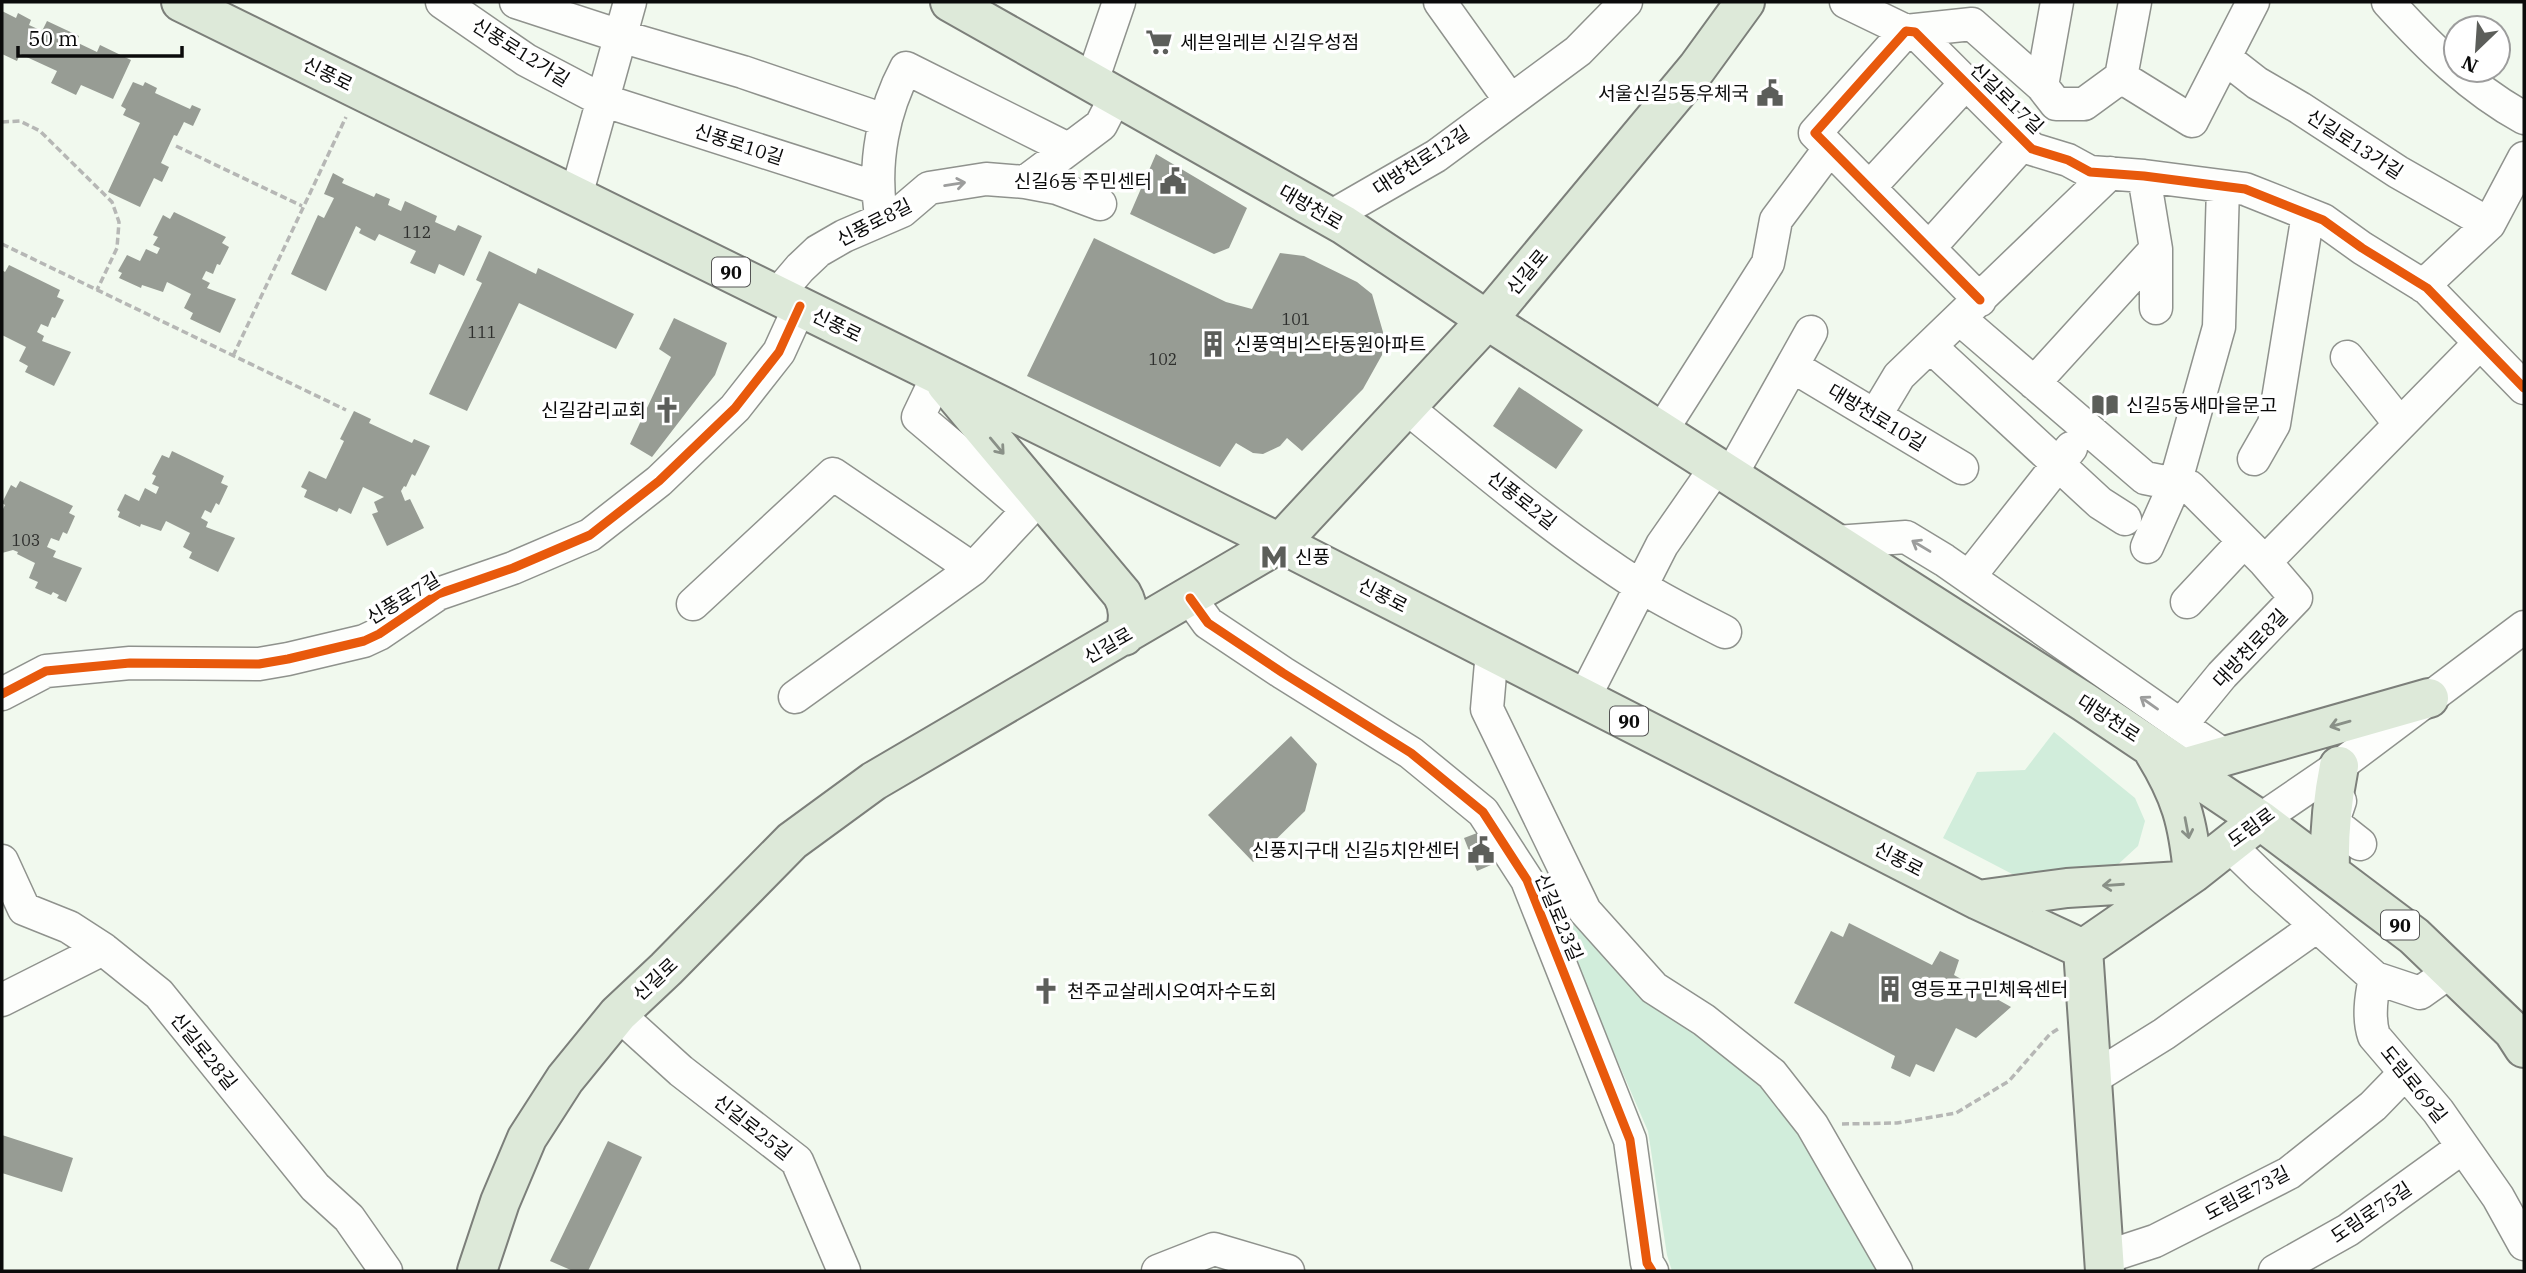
<svg xmlns="http://www.w3.org/2000/svg" width="2526" height="1273" viewBox="0 0 2526 1273" font-family="'IBM Plex Serif','Noto Sans KR',serif">
	<style>
		.green { fill: #d1eddb }
		.building { fill: #979c94 }
		.lines { fill: none; stroke-linecap: round; stroke-linejoin: round }
		.minor-casing { stroke: #8f928d; stroke-width: 35 }
		.major-casing { stroke: #7c7f7a; stroke-width: 42 }
		.path { stroke: #b6b7b5; stroke-width: 3.5; stroke-dasharray: 7 3.5; stroke-linecap: butt }
		.minor { stroke: #fdfefc; stroke-width: 32 }
		.major { stroke: #dde9d9; stroke-width: 38 }
		.cycleway-casing { stroke: #fff; stroke-width: 13 }
		.cycleway { stroke: #e8590c; stroke-width: 9 }
		.oneway { stroke: #9c9d9c }
		.oneway2 { stroke: #899087 }
		.labels { text-anchor: middle; dominant-baseline: central; stroke-width: 7; stroke-linejoin: round; paint-order: stroke }
		.number-label { font-size: 16px; fill: #2e2f2d }
		.shield { fill: #fff; stroke: #545454; stroke-width: 2 }
		.shield-label { font-size: 18px; font-weight: bold; fill: #0b0b0b }
		.poi-label { font-size: 19px; fill: #0b0b0b; stroke: #fff; text-anchor: start }
		.street-label { font-size: 19px; fill: #0b0b0b; stroke: #fff }
	</style>
	<rect width="100%" height="100%" fill="#f1f9ee"/>
	<!-- green -->
	<path class="green" d="M 2054,732 L 2135,798 L 2145,821 L 2138,846 L 2113,869 L 2016,876 L 1943,838 L 1977,772 L 2025,770 Z
		M 1577,924 L 1642,997 L 1758,1079 L 1838,1190 L 1881,1271 L 1672,1271 L 1667,1255 L 1648,1131 L 1561,931 Z"/>
	<!-- building -->
	<path class="building" d="M 2,11 L 16,18 L 18,13 L 31,20 L 29,25 L 42,31 L 47,21 L 79,36 L 76,42 L 97,52 L 100,45 L 131,60 L 113,99 L 81,85 L 76,95 L 51,83 L 57,71 L 20,54 L 17,61 L 2,54 Z
		M 133,82 L 143,86 L 145,82 L 157,88 L 155,93 L 190,109 L 192,105 L 201,109 L 193,126 L 184,122 L 177,136 L 174,135 L 161,163 L 169,167 L 162,182 L 154,178 L 140,207 L 108,192 L 140,123 L 123,115 L 126,109 L 121,106 Z
		M 1156,154 L 1247,208 L 1229,248 L 1214,254 L 1130,214 Z
		M 333,173 L 344,179 L 342,183 L 374,197 L 376,193 L 390,199 L 388,205 L 401,211 L 405,201 L 437,216 L 435,222 L 455,231 L 458,225 L 482,236 L 464,276 L 439,264 L 435,274 L 410,263 L 416,251 L 379,234 L 375,241 L 359,233 L 361,229 L 356,226 L 326,291 L 291,274 L 318,215 L 324,218 L 334,198 L 324,194 Z
		M 174,212 L 226,237 L 222,243 L 229,247 L 220,265 L 217,264 L 213,274 L 206,271 L 202,279 L 210,283 L 207,288 L 236,299 L 220,333 L 190,319 L 193,313 L 184,308 L 191,294 L 167,282 L 163,292 L 142,285 L 141,288 L 119,278 L 122,273 L 118,271 L 127,255 L 140,261 L 146,249 L 157,254 L 160,248 L 153,245 L 158,237 L 153,235 L 163,215 L 170,219 Z
		M 1094,238 L 1226,302 L 1252,309 L 1280,253 L 1304,256 L 1357,282 L 1372,294 L 1383,332 L 1382,355 L 1363,389 L 1302,451 L 1287,438 L 1280,446 L 1263,454 L 1253,453 L 1236,443 L 1220,467 L 1027,376 Z
		M 489,251 L 536,274 L 538,268 L 634,314 L 616,349 L 519,303 L 467,411 L 429,394 L 482,283 L 476,280 Z
		M 9,265 L 60,290 L 57,297 L 64,300 L 55,318 L 52,317 L 48,327 L 41,324 L 37,332 L 44,336 L 42,341 L 71,352 L 54,386 L 25,372 L 28,366 L 19,361 L 26,347 L 2,335 L 2,270 L 5,272 Z
		M 674,318 L 727,343 L 715,375 L 652,457 L 630,444 L 671,357 L 659,349 Z
		M 1519,387 L 1583,430 L 1556,469 L 1493,426 Z
		M 354,411 L 371,419 L 369,423 L 412,443 L 414,439 L 430,446 L 415,476 L 412,474 L 406,487 L 404,486 L 401,491 L 405,501 L 410,499 L 424,528 L 387,546 L 372,514 L 378,512 L 374,502 L 384,497 L 363,487 L 351,514 L 339,508 L 337,512 L 304,497 L 307,490 L 301,487 L 309,471 L 326,479 L 344,441 L 340,439 Z
		M 172,451 L 224,476 L 221,483 L 228,486 L 219,505 L 216,503 L 211,513 L 205,510 L 201,518 L 208,522 L 206,527 L 235,538 L 218,572 L 189,558 L 192,552 L 183,547 L 190,533 L 166,521 L 161,531 L 141,524 L 140,527 L 118,517 L 120,512 L 117,510 L 125,494 L 139,501 L 145,488 L 156,494 L 159,487 L 152,484 L 156,476 L 152,474 L 162,455 L 169,458 Z
		M 20,481 L 73,506 L 69,513 L 75,516 L 67,534 L 63,532 L 59,541 L 51,538 L 47,547 L 56,551 L 53,557 L 82,568 L 66,602 L 57,598 L 59,595 L 53,592 L 51,595 L 35,588 L 38,582 L 29,578 L 35,563 L 17,554 L 18,552 L 13,550 L 2,553 L 2,511 L 5,505 L 2,503 L 11,485 L 16,488 Z
		M 1291,736 L 1317,764 L 1305,811 L 1253,862 L 1208,815 Z
		M 1485,830 L 1498,862 L 1477,871 L 1464,838 Z
		M 1849,923 L 1932,965 L 1940,951 L 1959,960 L 1954,975 L 2011,1007 L 1976,1038 L 1956,1028 L 1934,1072 L 1916,1064 L 1910,1077 L 1891,1068 L 1895,1056 L 1794,1003 L 1831,931 L 1843,937 Z
		M 2,1135 L 73,1158 L 62,1192 L 2,1173 Z
		M 608,1141 L 642,1157 L 588,1271 L 573,1271 L 550,1261 Z"/>
	<g class="lines">
		<defs>
			<path id="minor" d="M 442,2 L 526,60 L 602,100 L 877,188
				M 516,2 L 620,36 L 743,72 L 884,120
				M 1440,2 L 1510,100
				M 1846,2 L 1906,31 L 1972,24 L 2042,86 L 2056,104 L 2084,104 L 2121,77
				M 2388,2 C 2428,46 2471,89 2524,118
				M 2225,58 L 2257,83 L 2300,108 L 2398,172 L 2489,224
				M 2121,77 L 2192,121 L 2253,2
				M 2121,77 L 2135,2
				M 1092,81 L 1119,2
				M 2042,86 L 2057,2
				M 2144,176 L 2156,249 L 2156,308
				M 1025,182 L 1057,188 L 1100,204
				M 1869,188 L 1966,83
				M 576,196 L 630,2
				M 880,208 C 874,161 883,111 906,68 L 1068,149
				M 1330,217 L 1436,156 L 1578,51 L 1626,2
				M 1929,248 L 2025,141
				M 2423,286 L 2489,224 L 2524,158
				M 777,295 L 800,268 L 818,251 L 844,236 L 902,211 L 929,188 L 986,179 L 1025,182 L 1101,125 L 1117,94
				M 1980,300 L 1815,133 L 1906,31 L 1915,32 L 2032,149 L 2068,160 L 2090,172 L 2144,176 L 2245,189 L 2323,220 L 2362,248 L 2427,288 L 2524,388
				M 1960,319 L 2145,478 L 2190,487 L 2265,562 L 2296,598 L 2222,675 L 2181,725
				M 1931,347 L 2100,503 L 2125,519
				M 2347,357 L 2400,424
				M 1792,366 L 1962,468
				M 938,375 L 918,417 L 1028,510 L 973,569
				M 2034,383 L 2156,249
				M 1406,407 C 1482,469 1557,533 1640,586 C 1667,603 1696,617 1725,632
				M 1875,416 L 1899,376 L 2110,173
				M 1662,430 L 1768,263 L 1776,220 L 1830,148
				M 2254,459 L 2274,424 L 2308,214
				M 1731,475 L 1811,332
				M 1836,542 L 1906,537 L 1944,560 L 2225,756
				M 2147,547 L 2175,484 L 2219,327 L 2223,187
				M 2265,562 L 2480,343
				M 1969,577 L 2071,448
				M 1190,598 L 1208,623 L 1283,673 L 1411,753 L 1483,812 L 1527,880 L 1630,1140 L 1647,1263 L 1652,1271
				M 2187,602 L 2244,541
				M 693,604 L 833,474 L 973,569 L 795,697
				M 1492,651 L 1487,709 L 1585,911 L 1654,988 L 1704,1020 L 1772,1074 L 1812,1125 L 1896,1271
				M 2,694 L 46,671 L 130,663 L 259,664 L 288,659 L 364,641 L 379,634 L 438,594 L 513,568 L 590,535 L 659,481 L 735,408 L 779,352 L 800,306
				M 1584,698 L 1662,545 L 1717,466
				M 2340,801 L 2335,816 L 2336,825 L 2360,844
				M 2260,820 L 2339,766 L 2524,627
				M 2228,844 L 2261,876 L 2375,978 L 2420,993 L 2451,971
				M 2,861 L 24,909 L 69,927 L 103,949 L 159,994 L 315,1187 L 349,1218 L 386,1271
				M 2375,978 C 2371,997 2368,1018 2374,1036 L 2438,1111 L 2498,1197 L 2524,1244
				M 2,1000 L 103,949
				M 618,1014 L 681,1071 L 797,1161 L 844,1271
				M 2090,1080 L 2164,1034 L 2317,926
				M 2103,1258 L 2155,1241 L 2289,1173 L 2373,1106 L 2405,1073
				M 1158,1271 L 1214,1249 L 1288,1271
				M 2275,1271 L 2348,1230 L 2463,1147"/>
			<path id="major" d="M 181,2 L 1280,543 L 1978,900 L 2083,949
				M 950,2 L 1344,225 L 1487,320 L 2084,702 L 2260,820 L 2414,936 L 2513,1031 L 2524,1048
				M 946,384 L 1122,594 C 1130,608 1129,621 1124,636
				M 2154,752 C 2181,796 2188,822 2193,873
				M 2183,768 L 2429,698
				M 2330,873 C 2329,837 2332,801 2339,766
				M 1978,900 L 2067,888 L 2181,881
				M 2083,949 L 2105,1271
				M 2083,949 L 2193,873 L 2260,820
				M 477,1271 L 500,1202 L 527,1138 L 565,1079 L 618,1014 L 666,969 L 792,841 L 874,781 L 1280,543 L 1487,320 L 1697,68 L 1745,2"/>
		</defs>
		<!-- minor casing -->
		<use href="#minor" class="minor-casing"/>
		<!-- major casing -->
		<use href="#major" class="major-casing"/>
		<!-- path -->
		<path class="path" d="M 2,122 L 20,121 L 40,131 L 112,202 L 119,222 L 117,248 L 97,290
			M 176,146 L 302,206
			M 2,244 L 346,410
			M 233,356 L 346,117
			M 1842,1124 L 1897,1123 L 1956,1113 L 2009,1081 L 2050,1034 L 2058,1029"/>
		<!-- minor -->
		<use href="#minor" class="minor"/>
		<!-- major -->
		<use href="#major" class="major"/>
		<defs>
			<path id="cycleway" d="M 1980,300 L 1815,133 L 1906,31 L 1915,32 L 2032,149 L 2068,160 L 2090,172 L 2144,176 L 2245,189 L 2323,220 L 2362,248 L 2427,288 L 2524,388
				M 1190,598 L 1208,623 L 1283,673 L 1411,753 L 1483,812 L 1527,880 L 1630,1140 L 1647,1263 L 1652,1271
				M 2,694 L 46,671 L 130,663 L 259,664 L 288,659 L 364,641 L 379,634 L 438,594 L 513,568 L 590,535 L 659,481 L 735,408 L 779,352 L 800,306"/>
		</defs>
		<!-- cycleway casing -->
		<use href="#cycleway" class="cycleway-casing"/>
		<!-- cycleway -->
		<use href="#cycleway" class="cycleway"/>
	</g>
	<!-- one-way arrows -->
	<defs><path id="oneway-shaft" d="M-6 0H5M1.5-3L5.5 0L1.5 3" fill="none" stroke-width="1.6" stroke-linecap="round" stroke-linejoin="round" transform="scale(1.75)"/></defs>
	<g class="oneway">
		<use href="#oneway-shaft" transform="translate(955 184) rotate(-9)"/>
		<use href="#oneway-shaft" transform="translate(1921 546) rotate(-149)"/>
		<use href="#oneway-shaft" transform="translate(2149 703) rotate(-145)"/>
	</g>
	<g class="oneway2">
		<use href="#oneway-shaft" transform="translate(997 446) rotate(50)"/>
		<use href="#oneway-shaft" transform="translate(2340 724) rotate(164)"/>
		<use href="#oneway-shaft" transform="translate(2187 828) rotate(79)"/>
		<use href="#oneway-shaft" transform="translate(2113 885) rotate(176)"/>
	</g>
	<!-- icons -->
	<defs>
		<symbol id="supermarket-bare" viewBox="-9 -9 18 18"><path d="M-6-5.5h2.5l.6 2H6L4.5 2H-2.5L-4.4-4H-6ZM-1.5 3.2a1.3 1.3 0 1 0 .1 0ZM3 3.2a1.3 1.3 0 1 0 .1 0Z" fill="#5c5e5a" stroke="#fff" stroke-width="2.5" paint-order="stroke"/></symbol>
		<symbol id="civic-bare" viewBox="-9 -9 18 18"><path d="M-.6-6.5H3V-4.5H.6V-3L4-1V1h2V6H-6V1h2V-1L-.6-3ZM-1.2 2.5V6h2.4V2.5Z" fill="#5c5e5a" stroke="#fff" stroke-width="2.5" paint-order="stroke"/></symbol>
		<symbol id="building-bare" viewBox="-9 -9 18 18"><path d="M-4-6H4V6H1V3H-1V6H-4ZM-2.5-4.3h1.7v1.8h-1.7ZM.8-4.3h1.7v1.8H.8ZM-2.5-1h1.7V.8h-1.7ZM.8-1h1.7V.8H.8Z" fill="#5c5e5a" stroke="#fff" stroke-width="2.5" paint-order="stroke"/></symbol>
		<symbol id="library-bare" viewBox="-9 -9 18 18"><path d="M-6-4Q-3-5.5-.7-3.5V5Q-3 3-6 4ZM6-4Q3-5.5 .7-3.5V5Q3 3 6 4Z" fill="#5c5e5a" stroke="#fff" stroke-width="2.5" paint-order="stroke"/></symbol>
		<symbol id="church-bare" viewBox="-9 -9 18 18"><path d="M-1.2-6h2.4v3.5h3.3v2.4h-3.3V6h-2.4V-.1h-3.3v-2.4h3.3Z" fill="#5c5e5a" stroke="#fff" stroke-width="2.5" paint-order="stroke"/></symbol>
		<symbol id="metro-bare" viewBox="-9 -9 18 18"><path d="M-5.5 5V-5H-3L0 0L3-5H5.5V5H3V-.5L0 4L-3-.5V5Z" fill="#5c5e5a" stroke="#fff" stroke-width="2.5" paint-order="stroke"/></symbol>
	</defs>
	<g fill-rule="evenodd">
		<use href="#supermarket-bare" x="1140" y="23" width="38" height="38"/>
		<use href="#civic-bare" x="1751" y="74" width="38" height="38"/>
		<use href="#civic-bare" x="1154" y="162" width="38" height="38"/>
		<use href="#building-bare" x="1194" y="325" width="38" height="38"/>
		<use href="#library-bare" x="2086" y="386" width="38" height="38"/>
		<use href="#church-bare" x="648" y="391" width="38" height="38"/>
		<use href="#metro-bare" x="1255" y="538" width="38" height="38"/>
		<use href="#civic-bare" x="1462" y="831" width="38" height="38"/>
		<use href="#building-bare" x="1871" y="970" width="38" height="38"/>
		<use href="#church-bare" x="1027" y="972" width="38" height="38"/>
	</g>
	<g class="labels">
		<!-- number labels -->
		<g class="number-label">
			<text x="417" y="232">112</text>
			<text x="1296" y="319">101</text>
			<text x="482" y="332">111</text>
			<text x="1163" y="359">102</text>
			<text x="26" y="540">103</text>
		</g>
		<!-- shield labels -->
		<g class="shield">
			<rect x="712" y="257.5" width="38" height="29" rx="5"/>
			<rect x="1610" y="706.5" width="38" height="29" rx="5"/>
			<rect x="2381" y="910.5" width="38" height="29" rx="5"/>
		</g>
		<g class="shield-label">
			<text x="731" y="272">90</text>
			<text x="1629" y="721">90</text>
			<text x="2400" y="925">90</text>
		</g>
		<!-- poi labels -->
		<g class="poi-label">
			<text x="1180" y="42">세븐일레븐 신길우성점</text>
			<text x="1749" y="93" text-anchor="end">서울신길5동우체국</text>
			<text x="1152" y="181" text-anchor="end">신길6동 주민센터</text>
			<text x="1234" y="344">신풍역비스타동원아파트</text>
			<text x="2126" y="405">신길5동새마을문고</text>
			<text x="646" y="410" text-anchor="end">신길감리교회</text>
			<text x="1295" y="557">신풍</text>
			<text x="1460" y="850" text-anchor="end">신풍지구대 신길5치안센터</text>
			<text x="1911" y="989">영등포구민체육센터</text>
			<text x="1067" y="991">천주교살레시오여자수도회</text>
		</g>
		<!-- street labels -->
		<g class="street-label">
			<text transform="translate(521 52) rotate(32)">신풍로12가길</text>
			<text transform="translate(328 74) rotate(26)">신풍로</text>
			<text transform="translate(2007 98) rotate(44)">신길로17길</text>
			<text transform="translate(739 144) rotate(18)">신풍로10길</text>
			<text transform="translate(2355 144) rotate(33)">신길로13가길</text>
			<text transform="translate(1421 160) rotate(-33)">대방천로12길</text>
			<text transform="translate(1311 207) rotate(30)">대방천로</text>
			<text transform="translate(874 222) rotate(-27)">신풍로8길</text>
			<text transform="translate(1527 272) rotate(-50)">신길로</text>
			<text transform="translate(837 325) rotate(26)">신풍로</text>
			<text transform="translate(1877 417) rotate(31)">대방천로10길</text>
			<text transform="translate(1522 500) rotate(38)">신풍로2길</text>
			<text transform="translate(1383 595) rotate(27)">신풍로</text>
			<text transform="translate(403 598) rotate(-31)">신풍로7길</text>
			<text transform="translate(1108 645) rotate(-30)">신길로</text>
			<text transform="translate(2250 648) rotate(-47)">대방천로8길</text>
			<text transform="translate(2109 718) rotate(33)">대방천로</text>
			<text transform="translate(2251 827) rotate(-36)">도림로</text>
			<text transform="translate(1899 859) rotate(27)">신풍로</text>
			<text transform="translate(1559 917) rotate(67)">신길로23길</text>
			<text transform="translate(655 979) rotate(-43)">신길로</text>
			<text transform="translate(204 1051) rotate(51)">신길로28길</text>
			<text transform="translate(2414 1084) rotate(51)">도림로69길</text>
			<text transform="translate(753 1127) rotate(38)">신길로25길</text>
			<text transform="translate(2247 1193) rotate(-28)">도림로73길</text>
			<text transform="translate(2371 1212) rotate(-34)">도림로75길</text>
		</g>
	</g>
	<!-- border -->
	<rect width="2526" height="1273" fill="none" stroke="#0b0b0b" stroke-width="7"/>
	<!-- north arrow -->
	<g transform="translate(2477 49) rotate(205)"><circle r="33" fill="#ffffff" stroke="#9d9d9d" stroke-width="2"/>
	<path d="M0-5L12 26L0 18L-12 26Z" fill="#5c5e5a"/>
	<text y="-10" font-size="19" font-weight="bold" text-anchor="middle" fill="#0b0b0b">N</text>
	</g>
	<!-- scale -->
	<path d="M18 46v10h164v-10" fill="none" stroke="#0b0b0b" stroke-width="3.5"/>
	<text x="28" y="46" font-size="21" fill="#0b0b0b" stroke="#ffffff" stroke-width="5" paint-order="stroke">50 m</text>
</svg>
